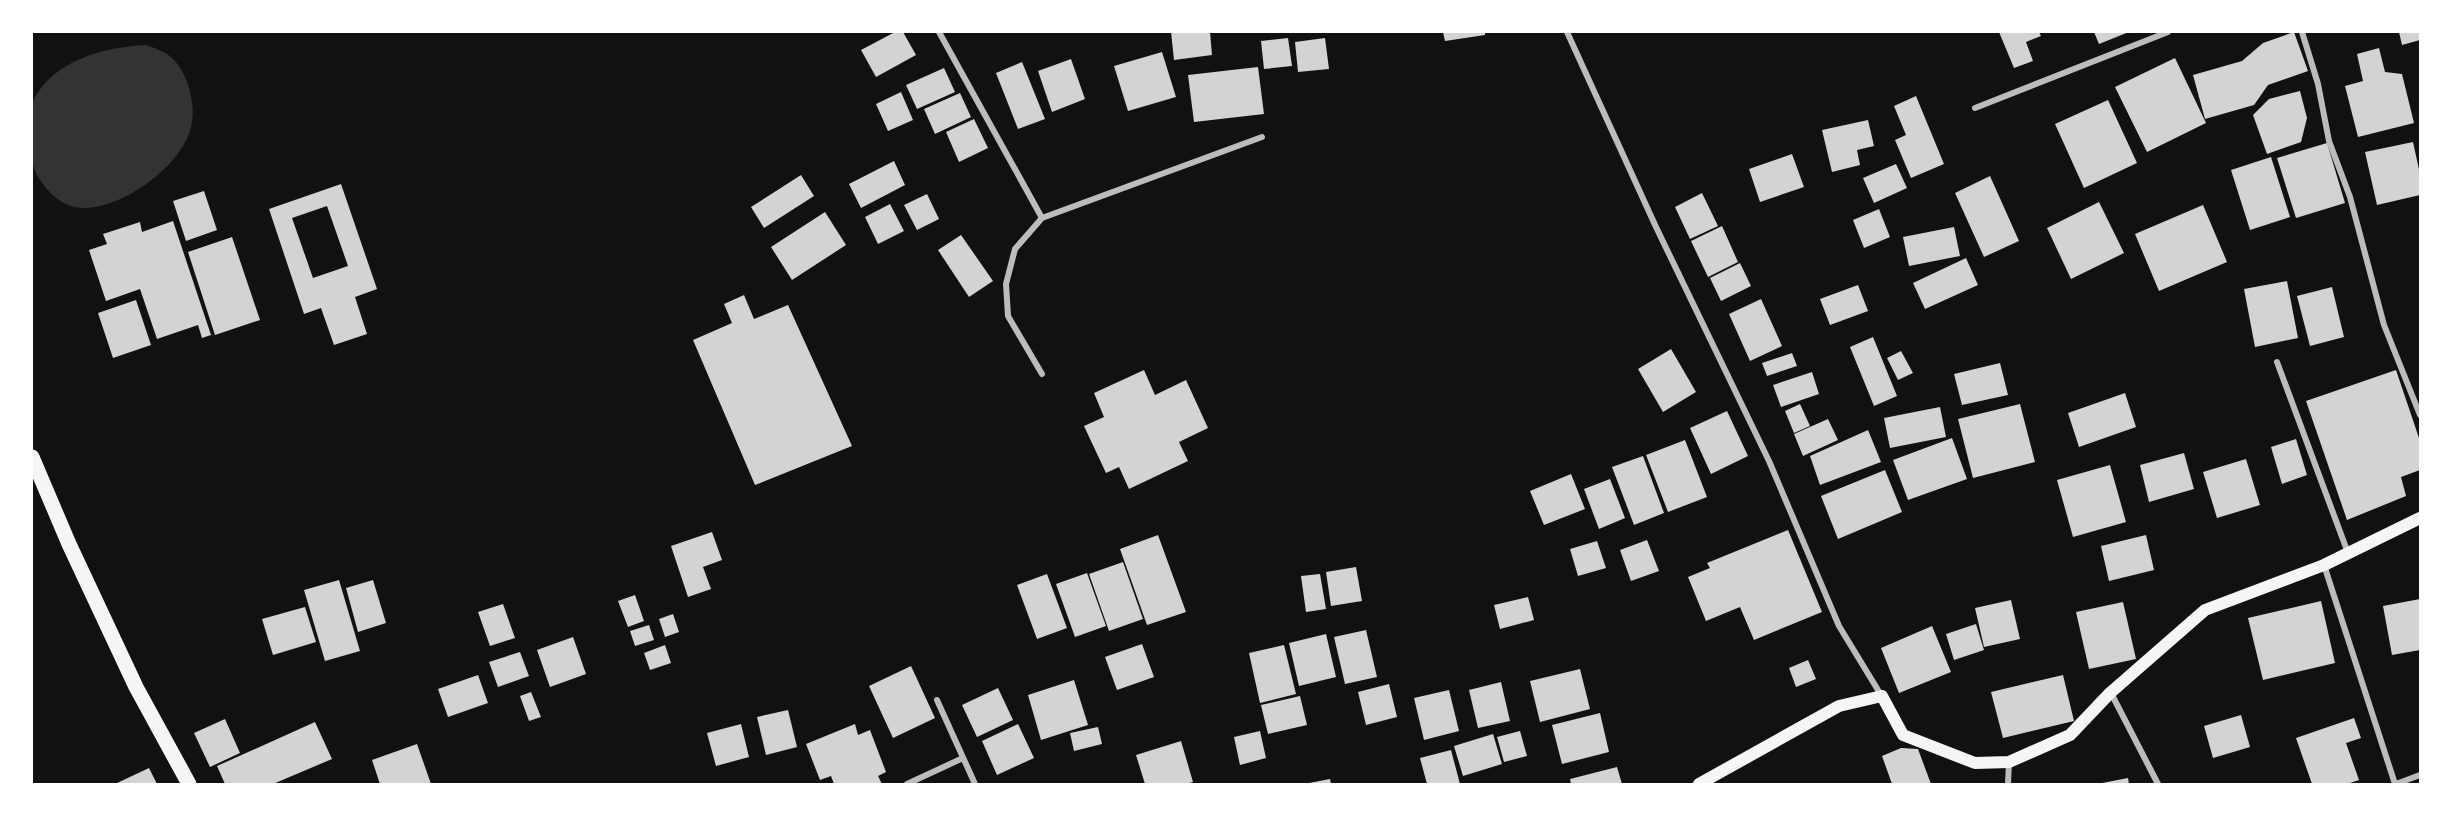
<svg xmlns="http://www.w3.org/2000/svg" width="2452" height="816" viewBox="0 0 2452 816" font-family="Manrope,sans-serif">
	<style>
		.water { fill: #333 }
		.building { fill: #d3d3d3; fill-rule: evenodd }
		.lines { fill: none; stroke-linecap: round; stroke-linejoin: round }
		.minor { stroke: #bcbcbc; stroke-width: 6 }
		.secondary { stroke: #f5f5f5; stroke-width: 12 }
		.primary { stroke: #f5f5f5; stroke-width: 15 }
	</style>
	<rect width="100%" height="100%" fill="#111"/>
	<!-- water -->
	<path class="water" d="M 146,45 C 152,47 161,50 167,54 C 179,62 187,78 190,92 C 193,104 194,115 191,127 C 182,167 116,215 75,207 C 60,204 48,192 40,180 C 29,163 32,152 32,132 C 32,123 29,108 33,101 C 53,60 105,47 146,45 Z"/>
	<!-- building -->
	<path class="building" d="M 895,32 L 903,32 L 916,55 L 876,77 L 861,50 Z
		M 1171,32 L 1210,32 L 1212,55 L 1174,60 Z
		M 1443,32 L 1485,32 L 1485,35 L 1445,41 Z
		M 1999,32 L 2039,32 L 2041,36 L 2026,42 L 2033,61 L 2014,68 Z
		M 2094,32 L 2129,32 L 2099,44 Z
		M 2294,32 L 2308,71 L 2268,85 L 2254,105 L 2205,119 L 2193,75 L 2242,61 L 2263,43 Z
		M 2399,32 L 2420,32 L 2420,40 L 2402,45 Z
		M 1288,38 L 1292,66 L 1264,69 L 1261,41 Z
		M 1325,38 L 1329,69 L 1298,72 L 1295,42 Z
		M 2379,48 L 2385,72 L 2402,74 L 2414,123 L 2358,137 L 2345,86 L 2363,81 L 2357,54 Z
		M 1162,52 L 1176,97 L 1128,111 L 1114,66 Z
		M 2175,58 L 2206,123 L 2147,152 L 2115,87 Z
		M 1071,59 L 1085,99 L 1052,112 L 1038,71 Z
		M 1022,62 L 1045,119 L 1018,129 L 996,73 Z
		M 1258,67 L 1264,114 L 1194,122 L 1188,75 Z
		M 944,68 L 955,92 L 917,109 L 906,85 Z
		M 2300,91 L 2307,118 L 2301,142 L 2267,154 L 2253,115 L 2269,99 Z
		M 901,92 L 913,120 L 888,131 L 876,104 Z
		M 960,93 L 971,117 L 935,134 L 924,109 Z
		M 1916,96 L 1944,164 L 1911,178 L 1895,140 L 1906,135 L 1894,106 Z
		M 2108,100 L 2137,163 L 2084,188 L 2055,124 Z
		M 974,119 L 988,148 L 959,162 L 946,132 Z
		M 1868,120 L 1874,146 L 1857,150 L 1860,165 L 1832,172 L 1822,130 Z
		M 2413,142 L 2420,174 L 2420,195 L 2377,205 L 2365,152 Z
		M 2327,143 L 2345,203 L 2296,218 L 2277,158 Z
		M 1792,154 L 1804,187 L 1760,202 L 1749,169 Z
		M 2271,157 L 2290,217 L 2250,230 L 2231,170 Z
		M 894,161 L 905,185 L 861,208 L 849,184 Z
		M 1896,164 L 1907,188 L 1874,203 L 1863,178 Z
		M 801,175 L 814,196 L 764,228 L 751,207 Z
		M 1990,176 L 2019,241 L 1984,257 L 1955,193 Z
		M 341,184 L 377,289 L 355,297 L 367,334 L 334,345 L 321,308 L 304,314 L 269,209 ZM 327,206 L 348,266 L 313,278 L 292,218 Z
		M 204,191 L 217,230 L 186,241 L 173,201 Z
		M 1702,193 L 1718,226 L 1690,239 L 1675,207 Z
		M 927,194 L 939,219 L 917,230 L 904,205 Z
		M 2099,202 L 2124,253 L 2071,279 L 2047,228 Z
		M 890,204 L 904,231 L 878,244 L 865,217 Z
		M 2203,205 L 2227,262 L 2159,291 L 2135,234 Z
		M 1879,209 L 1890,237 L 1864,248 L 1853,220 Z
		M 825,212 L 846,245 L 792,280 L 771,247 Z
		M 173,221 L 211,335 L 202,338 L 198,325 L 157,339 L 140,289 L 106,301 L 89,250 L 107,244 L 103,234 L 140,222 L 142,232 Z
		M 1722,226 L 1738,262 L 1708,277 L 1691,241 Z
		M 1954,227 L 1960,256 L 1909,266 L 1903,237 Z
		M 961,235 L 993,281 L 969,297 L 938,250 Z
		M 232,237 L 260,320 L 215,335 L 188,252 Z
		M 1966,258 L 1978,285 L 1925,309 L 1913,283 Z
		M 1740,263 L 1751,286 L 1721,301 L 1710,278 Z
		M 2287,281 L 2298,338 L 2255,347 L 2244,289 Z
		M 1858,285 L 1868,311 L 1830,325 L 1820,299 Z
		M 2332,287 L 2344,337 L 2310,346 L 2297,296 Z
		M 744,295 L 754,319 L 788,305 L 852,446 L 755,485 L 693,340 L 732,323 L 724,304 Z
		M 1761,299 L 1782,346 L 1750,361 L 1729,314 Z
		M 136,300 L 151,345 L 113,358 L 98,313 Z
		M 1873,337 L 1897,396 L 1874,406 L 1850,347 Z
		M 1671,349 L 1696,392 L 1663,412 L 1638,369 Z
		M 1901,351 L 1913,373 L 1898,380 L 1887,358 Z
		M 1792,353 L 1797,366 L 1767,376 L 1762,363 Z
		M 2000,363 L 2008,395 L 1962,405 L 1954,374 Z
		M 1144,370 L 1155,395 L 1186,380 L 1208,428 L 1179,442 L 1188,461 L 1129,489 L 1119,467 L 1106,473 L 1084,426 L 1104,417 L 1094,393 Z
		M 2396,370 L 2420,441 L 2420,470 L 2401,477 L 2406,496 L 2347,520 L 2306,401 Z
		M 1812,372 L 1819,394 L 1781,407 L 1773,385 Z
		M 2125,393 L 2136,427 L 2079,447 L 2068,413 Z
		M 1800,404 L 1810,426 L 1794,433 L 1785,411 Z
		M 2020,404 L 2035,462 L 1973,478 L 1958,419 Z
		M 1940,407 L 1946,437 L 1890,448 L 1884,418 Z
		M 1727,411 L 1748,456 L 1711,474 L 1690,428 Z
		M 1828,419 L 1838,440 L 1803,456 L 1794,434 Z
		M 1868,430 L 1881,462 L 1820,485 L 1810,456 Z
		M 1952,438 L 1967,479 L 1908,500 L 1893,460 Z
		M 2296,439 L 2307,475 L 2282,484 L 2271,447 Z
		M 1685,440 L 1707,497 L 1668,512 L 1646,455 Z
		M 2184,453 L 2194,489 L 2149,502 L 2140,465 Z
		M 1643,456 L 1664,513 L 1634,525 L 1612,467 Z
		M 2246,459 L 2260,505 L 2217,518 L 2203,472 Z
		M 2110,465 L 2126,522 L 2073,537 L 2057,480 Z
		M 1885,470 L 1902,512 L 1838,539 L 1821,496 Z
		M 1571,474 L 1585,509 L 1544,525 L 1530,491 Z
		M 1610,479 L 1625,518 L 1599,529 L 1584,489 Z
		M 1788,530 L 1822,612 L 1754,640 L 1740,607 L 1706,621 L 1688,577 L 1710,568 L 1707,563 Z
		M 712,532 L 722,560 L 703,567 L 711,589 L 688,597 L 671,546 Z
		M 1158,535 L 1186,612 L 1147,625 L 1120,549 Z
		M 2146,535 L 2154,570 L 2109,581 L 2101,546 Z
		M 1647,540 L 1659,571 L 1631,581 L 1620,550 Z
		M 1597,541 L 1606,568 L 1578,576 L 1570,549 Z
		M 1123,562 L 1143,619 L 1109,631 L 1089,574 Z
		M 1356,567 L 1362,601 L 1331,606 L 1326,572 Z
		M 1087,573 L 1106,626 L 1075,637 L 1056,584 Z
		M 1047,574 L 1067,628 L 1037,639 L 1017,585 Z
		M 1320,574 L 1326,609 L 1306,612 L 1301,576 Z
		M 339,580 L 360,651 L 325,661 L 304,590 Z
		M 373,580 L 386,623 L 358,632 L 346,588 Z
		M 635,595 L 644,621 L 628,627 L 618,601 Z
		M 1528,597 L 1534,620 L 1500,629 L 1494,605 Z
		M 2420,599 L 2420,650 L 2392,655 L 2383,606 Z
		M 2011,600 L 2020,639 L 1984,647 L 1975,608 Z
		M 2321,601 L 2335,663 L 2263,680 L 2248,618 Z
		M 2123,602 L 2136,659 L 2089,669 L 2076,612 Z
		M 503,604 L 515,638 L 490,646 L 478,612 Z
		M 305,607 L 316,642 L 273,655 L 262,619 Z
		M 673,614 L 679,632 L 665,637 L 659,619 Z
		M 1976,624 L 1984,650 L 1954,660 L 1946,634 Z
		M 649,625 L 654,640 L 635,646 L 630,631 Z
		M 1932,626 L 1951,672 L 1899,693 L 1881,648 Z
		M 1366,630 L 1377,677 L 1345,684 L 1334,637 Z
		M 1326,634 L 1336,677 L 1299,686 L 1289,643 Z
		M 573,637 L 586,674 L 550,687 L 537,650 Z
		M 1142,644 L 1154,677 L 1117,690 L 1105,657 Z
		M 665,645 L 671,663 L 650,670 L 644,653 Z
		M 1284,645 L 1296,694 L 1260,703 L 1249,653 Z
		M 520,652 L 529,676 L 498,687 L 489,662 Z
		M 1808,660 L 1816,679 L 1796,687 L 1789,668 Z
		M 911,666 L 935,718 L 893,738 L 869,686 Z
		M 1580,669 L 1590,709 L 1540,722 L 1530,681 Z
		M 478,675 L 488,703 L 448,717 L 438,689 Z
		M 2063,675 L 2074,721 L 2003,738 L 1991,692 Z
		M 1074,680 L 1088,725 L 1041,740 L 1028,695 Z
		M 1501,682 L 1510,721 L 1478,728 L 1469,690 Z
		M 1389,684 L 1397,717 L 1366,725 L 1358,692 Z
		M 998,688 L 1013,720 L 977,737 L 962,705 Z
		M 1449,690 L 1459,731 L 1424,740 L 1414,698 Z
		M 531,692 L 541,717 L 529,721 L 520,696 Z
		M 1300,696 L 1307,725 L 1268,734 L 1261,705 Z
		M 788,710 L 797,747 L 766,755 L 757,717 Z
		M 1600,713 L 1609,752 L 1562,764 L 1552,725 Z
		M 2241,715 L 2250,747 L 2213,758 L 2204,726 Z
		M 2354,718 L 2361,738 L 2346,743 L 2359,780 L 2347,784 L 2312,784 L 2296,738 Z
		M 225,719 L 240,753 L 210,767 L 194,733 Z
		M 315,722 L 332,759 L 273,784 L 225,784 L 217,766 Z
		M 741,724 L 749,757 L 716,766 L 707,733 Z
		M 855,724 L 858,735 L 870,730 L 886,772 L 878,776 L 882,784 L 834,784 L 831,776 L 820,780 L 806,744 Z
		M 1018,724 L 1034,758 L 997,775 L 982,741 Z
		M 1098,727 L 1102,744 L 1074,751 L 1070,733 Z
		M 1260,731 L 1266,758 L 1240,765 L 1234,737 Z
		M 1520,731 L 1527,756 L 1504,762 L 1497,737 Z
		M 1493,734 L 1502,764 L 1463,776 L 1454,746 Z
		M 1181,741 L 1193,782 L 1186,784 L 1145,784 L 1136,755 Z
		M 417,744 L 431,784 L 380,784 L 372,760 Z
		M 1901,748 L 1918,749 L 1931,784 L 1892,784 L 1882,756 Z
		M 1451,750 L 1460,784 L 1427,784 L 1420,758 Z
		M 1617,767 L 1622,784 L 1571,784 L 1570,779 Z
		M 149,768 L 157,784 L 115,784 Z
		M 2128,778 L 2129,784 L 2102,784 L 2102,783 Z
		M 1330,779 L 1331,784 L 1309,784 L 1309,783 Z"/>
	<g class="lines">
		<!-- minor -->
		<path class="minor" d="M 939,32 L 1042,218
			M 1567,32 L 1656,227 L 1769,461 L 1839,626 L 1881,695
			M 2302,32 L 2318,84 L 2329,141 L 2350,197 L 2384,325 L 2420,415
			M 1975,108 L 2168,32
			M 2277,362 L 2348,553
			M 1042,374 L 1008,316 L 1006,284 L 1015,249 L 1042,218 L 1262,137
			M 2324,565 L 2395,784
			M 2111,693 L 2158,784
			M 937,700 L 975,784
			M 907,784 L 963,758
			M 2008,784 L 2009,762
			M 2396,784 L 2420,775"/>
		<!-- secondary -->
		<path class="secondary" d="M 1699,784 L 1839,706 L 1882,696 L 1903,735 L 1975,763 L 2009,762 L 2070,735 L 2110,693 L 2205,610 L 2324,565 L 2420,518"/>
		<!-- primary -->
		<path class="primary" d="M 32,457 L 69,544 L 136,687 L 189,784"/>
	</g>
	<!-- border -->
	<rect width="2452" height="816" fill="none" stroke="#ffffff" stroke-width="66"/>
</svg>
